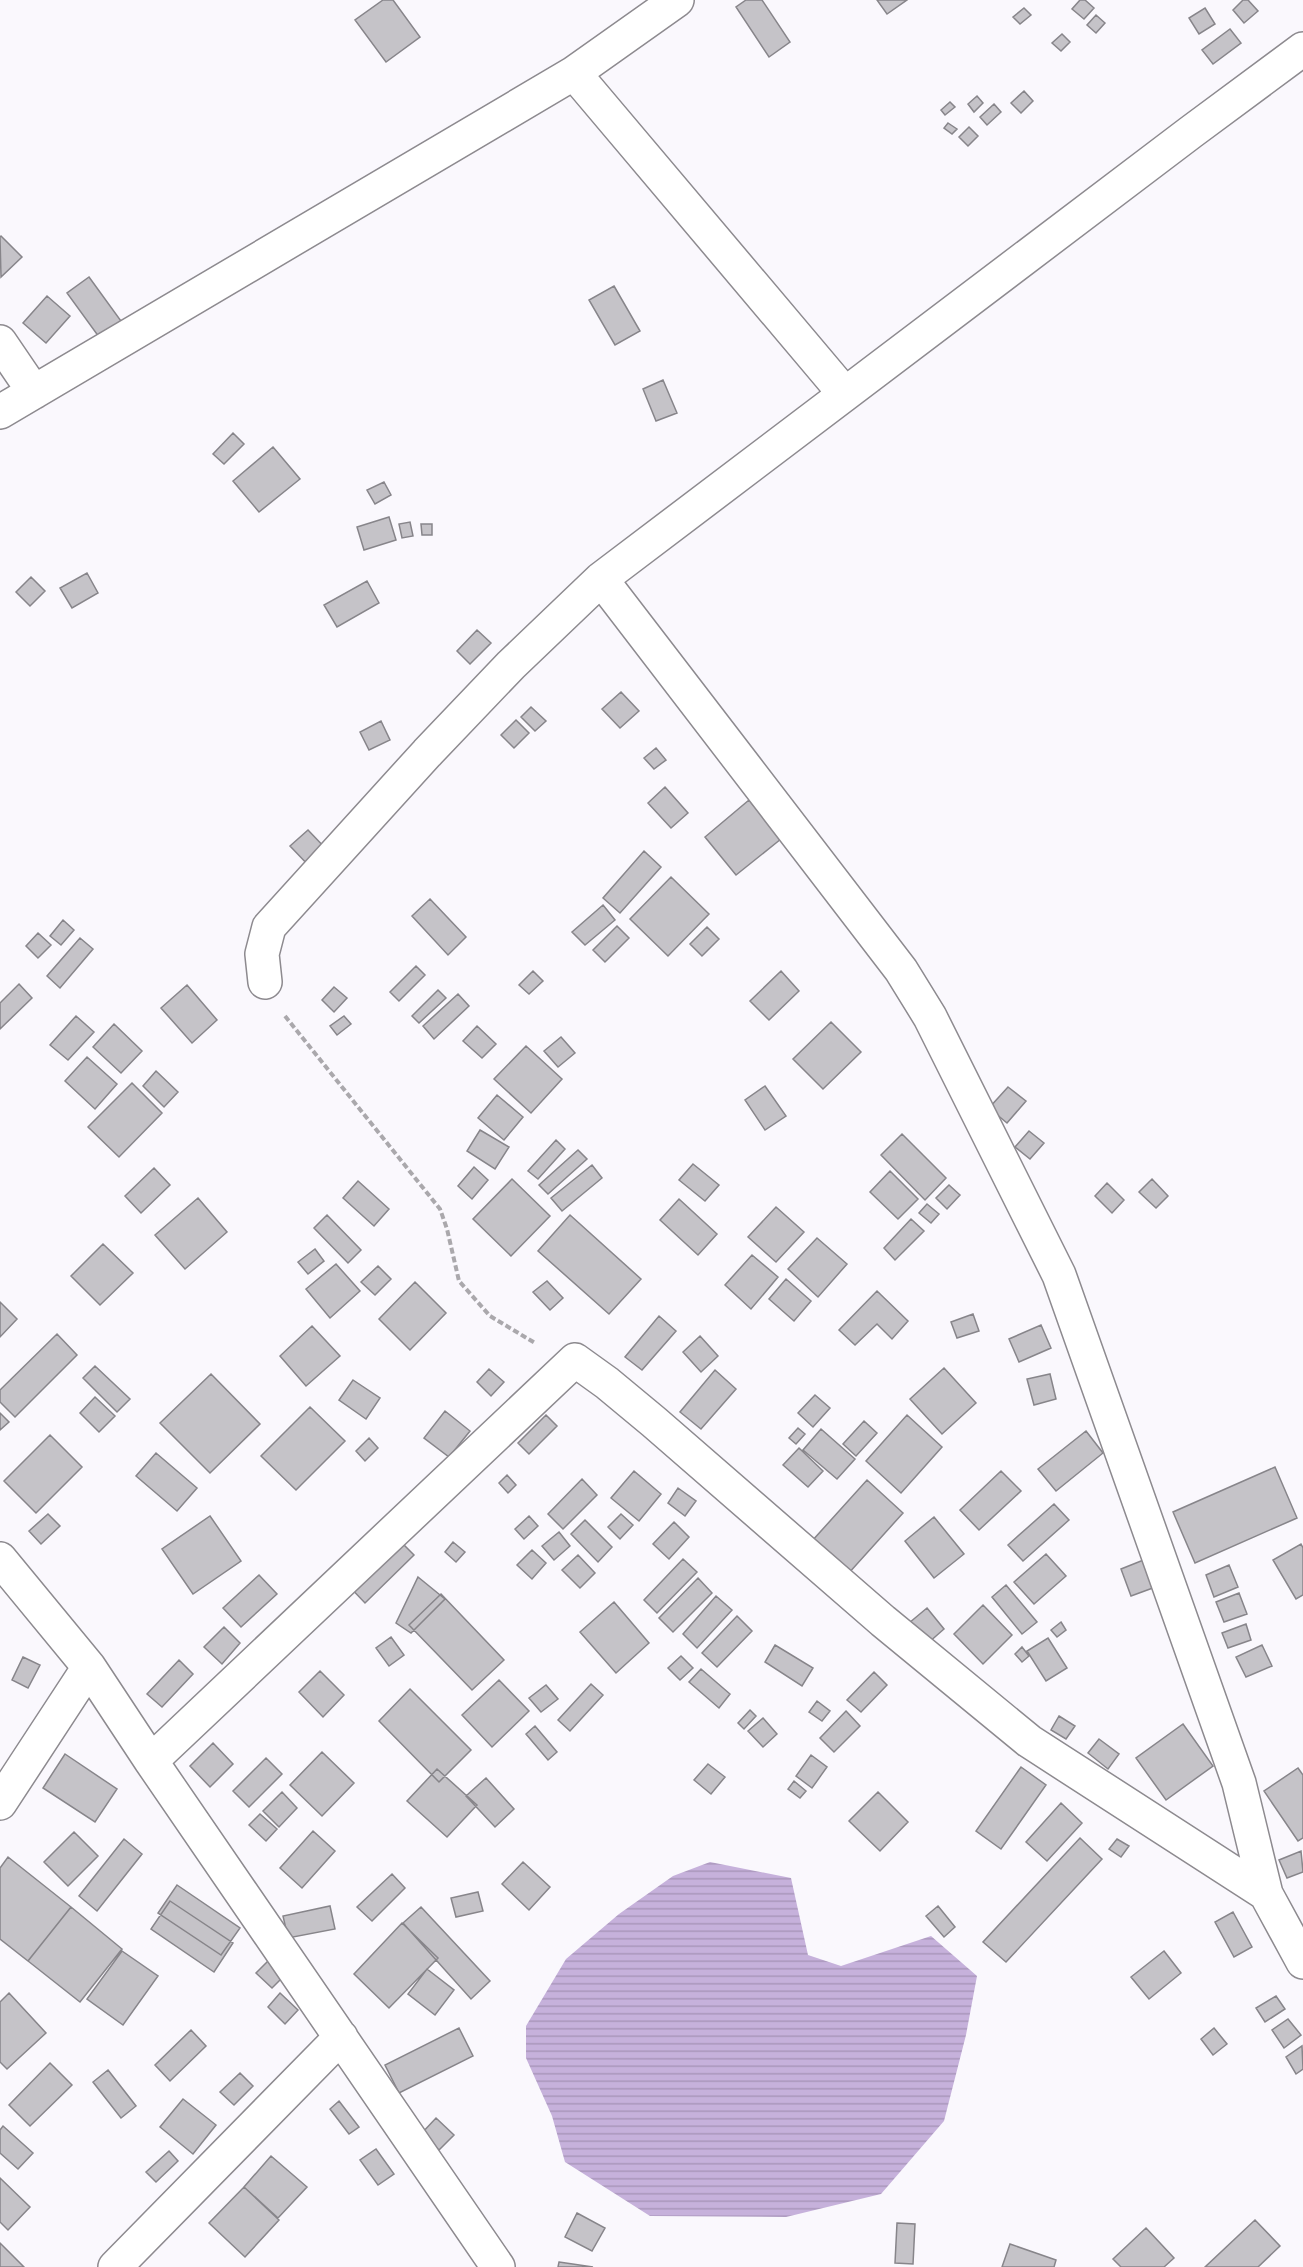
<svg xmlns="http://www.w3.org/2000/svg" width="1303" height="2267" viewBox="0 0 1303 2267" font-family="'IBM Plex Sans',sans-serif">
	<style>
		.water { fill: url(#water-rules) }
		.building { fill: #c5c3c8; stroke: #87858a; stroke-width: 1.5 }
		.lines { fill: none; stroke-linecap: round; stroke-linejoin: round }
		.minor-casing { stroke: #8d8a8f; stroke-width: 36 }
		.path { stroke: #aaa8ac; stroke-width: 4; stroke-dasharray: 6 3; stroke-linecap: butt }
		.minor { stroke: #fff; stroke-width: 33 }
	</style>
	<defs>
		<pattern id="water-rules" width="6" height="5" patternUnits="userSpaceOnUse" patternTransform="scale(1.5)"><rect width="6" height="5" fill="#c6b1db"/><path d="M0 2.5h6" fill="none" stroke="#a997bb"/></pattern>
	</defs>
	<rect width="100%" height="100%" fill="#faf8fd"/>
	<!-- water -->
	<path class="water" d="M 710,1862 L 791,1878 L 808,1955 L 841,1966 L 931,1936 L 977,1976 L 966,2035 L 944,2121 L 881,2194 L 786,2217 L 650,2216 L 565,2162 L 552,2116 L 526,2058 L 526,2026 L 566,1959 L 619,1914 L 673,1876 Z"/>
	<!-- building -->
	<path class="building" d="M 383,0 L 393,0 L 420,37 L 386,62 L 355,20 Z
		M 746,0 L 762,0 L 790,42 L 769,57 L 736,7 Z
		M 877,0 L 907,0 L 887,14 Z
		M 1080,0 L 1085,0 L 1094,8 L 1084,19 L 1072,9 Z
		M 1243,0 L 1248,0 L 1258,11 L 1244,23 L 1233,10 Z
		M 1024,8 L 1031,15 L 1020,24 L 1013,17 Z
		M 1205,8 L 1215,24 L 1199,34 L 1189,18 Z
		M 1096,15 L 1105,23 L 1096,33 L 1087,25 Z
		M 1230,29 L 1241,43 L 1213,64 L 1202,50 Z
		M 1062,34 L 1070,42 L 1061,51 L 1052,43 Z
		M 1024,91 L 1033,101 L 1021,113 L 1011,103 Z
		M 977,96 L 983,103 L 974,112 L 968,104 Z
		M 950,102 L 955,107 L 945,115 L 941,110 Z
		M 994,104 L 1001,112 L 987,125 L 980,117 Z
		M 948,123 L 957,129 L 952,134 L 944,128 Z
		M 969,127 L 978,136 L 968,146 L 959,137 Z
		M 1,236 L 22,257 L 1,277 L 0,237 Z
		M 89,277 L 121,321 L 99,337 L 67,293 Z
		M 614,286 L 640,331 L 615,345 L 589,300 Z
		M 47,296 L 70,316 L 46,343 L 23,323 Z
		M 663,380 L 677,413 L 656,421 L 643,389 Z
		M 233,433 L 244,444 L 224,464 L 213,454 Z
		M 273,447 L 300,479 L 259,512 L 233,481 Z
		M 384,482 L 391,495 L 375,504 L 367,490 Z
		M 389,517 L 396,540 L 364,550 L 357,527 Z
		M 410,522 L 413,536 L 402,538 L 399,524 Z
		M 421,524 L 432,524 L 432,535 L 422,535 Z
		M 87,573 L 98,593 L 72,608 L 60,588 Z
		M 31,577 L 45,591 L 30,606 L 16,592 Z
		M 367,581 L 379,603 L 337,627 L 324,605 Z
		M 477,630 L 491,643 L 470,664 L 457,651 Z
		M 621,692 L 639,711 L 620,728 L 602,709 Z
		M 531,707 L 546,721 L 535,731 L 521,717 Z
		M 516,720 L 529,733 L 514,748 L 501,735 Z
		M 381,721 L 390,740 L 369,750 L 360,732 Z
		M 656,748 L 666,760 L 654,769 L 644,758 Z
		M 665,787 L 688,813 L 671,828 L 648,803 Z
		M 749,800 L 781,839 L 736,875 L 705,837 Z
		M 308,830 L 329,852 L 312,869 L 290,846 Z
		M 644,851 L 661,867 L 620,913 L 603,898 Z
		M 671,877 L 709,914 L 668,956 L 630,919 Z
		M 430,899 L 466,937 L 448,955 L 412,916 Z
		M 603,905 L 615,920 L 585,945 L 572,932 Z
		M 63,920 L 74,930 L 61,945 L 50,936 Z
		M 617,926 L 629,938 L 605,962 L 593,950 Z
		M 707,927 L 719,939 L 702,956 L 690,944 Z
		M 38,933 L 51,945 L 38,958 L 26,946 Z
		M 80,938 L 93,949 L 60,988 L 47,976 Z
		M 416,966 L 425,975 L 399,1001 L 390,992 Z
		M 533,971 L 543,981 L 529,994 L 519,985 Z
		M 781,971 L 799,991 L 769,1020 L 750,1001 Z
		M 19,984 L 32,998 L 0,1029 L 0,1003 Z
		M 187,985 L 217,1020 L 192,1043 L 161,1008 Z
		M 334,987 L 347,998 L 334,1012 L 322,1000 Z
		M 438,990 L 446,998 L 419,1023 L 412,1016 Z
		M 458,994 L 469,1006 L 434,1039 L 423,1026 Z
		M 76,1016 L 94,1032 L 68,1060 L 50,1045 Z
		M 344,1016 L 351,1024 L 337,1035 L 330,1026 Z
		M 831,1022 L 861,1052 L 823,1089 L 793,1059 Z
		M 114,1024 L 142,1051 L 121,1073 L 93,1047 Z
		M 477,1026 L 496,1044 L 482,1058 L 463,1041 Z
		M 561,1037 L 575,1053 L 558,1067 L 544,1051 Z
		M 526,1046 L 562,1079 L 531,1113 L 494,1079 Z
		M 87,1057 L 117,1084 L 95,1109 L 65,1081 Z
		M 156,1071 L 178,1092 L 164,1107 L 143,1086 Z
		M 132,1083 L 162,1113 L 119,1157 L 88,1127 Z
		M 765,1086 L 786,1116 L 765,1130 L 745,1100 Z
		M 1008,1087 L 1026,1101 L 1007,1123 L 989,1108 Z
		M 497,1095 L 523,1117 L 504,1140 L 478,1118 Z
		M 480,1130 L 509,1147 L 495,1169 L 467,1151 Z
		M 1029,1131 L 1044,1143 L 1030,1159 L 1015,1147 Z
		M 902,1134 L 946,1178 L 925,1200 L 881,1155 Z
		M 556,1140 L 565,1149 L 538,1179 L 528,1171 Z
		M 578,1150 L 587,1159 L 548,1194 L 539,1185 Z
		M 693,1164 L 719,1185 L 705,1201 L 679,1180 Z
		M 592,1165 L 602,1178 L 562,1211 L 551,1198 Z
		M 474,1167 L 488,1180 L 472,1199 L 458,1186 Z
		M 154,1168 L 170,1185 L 141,1213 L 125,1196 Z
		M 890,1171 L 918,1199 L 898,1219 L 870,1192 Z
		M 512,1179 L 550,1216 L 511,1256 L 473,1219 Z
		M 1152,1179 L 1168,1196 L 1156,1208 L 1139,1192 Z
		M 358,1181 L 389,1209 L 374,1226 L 343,1198 Z
		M 1107,1183 L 1124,1200 L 1112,1213 L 1095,1196 Z
		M 949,1185 L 960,1195 L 947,1209 L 936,1198 Z
		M 198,1198 L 227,1232 L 185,1269 L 155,1235 Z
		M 679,1199 L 717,1234 L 698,1255 L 660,1220 Z
		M 927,1204 L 939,1214 L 931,1223 L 919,1213 Z
		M 776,1207 L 804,1232 L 776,1262 L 748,1237 Z
		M 327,1215 L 361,1250 L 348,1263 L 314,1228 Z
		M 570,1215 L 641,1279 L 609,1314 L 538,1251 Z
		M 911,1219 L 924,1231 L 895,1260 L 884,1248 Z
		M 817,1238 L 847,1264 L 818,1297 L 788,1269 Z
		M 103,1244 L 133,1273 L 100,1305 L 71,1276 Z
		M 315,1249 L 324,1261 L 308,1274 L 298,1262 Z
		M 752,1255 L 778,1277 L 751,1309 L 725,1285 Z
		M 336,1264 L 360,1291 L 330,1318 L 306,1289 Z
		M 378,1266 L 391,1279 L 375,1295 L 361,1282 Z
		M 786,1279 L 811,1301 L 794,1321 L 769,1299 Z
		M 547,1281 L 563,1298 L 550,1310 L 533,1292 Z
		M 415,1282 L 446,1313 L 410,1350 L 379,1319 Z
		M 877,1291 L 908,1321 L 892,1339 L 877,1324 L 855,1345 L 839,1330 Z
		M 0,1302 L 17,1319 L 0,1337 Z
		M 973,1314 L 979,1331 L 957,1338 L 951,1322 Z
		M 659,1316 L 676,1331 L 642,1370 L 625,1357 Z
		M 1041,1325 L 1051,1348 L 1019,1362 L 1009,1339 Z
		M 312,1326 L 340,1356 L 306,1386 L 280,1356 Z
		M 57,1334 L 77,1355 L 15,1417 L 0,1402 L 0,1390 Z
		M 700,1336 L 718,1356 L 701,1372 L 683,1352 Z
		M 95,1366 L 130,1399 L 117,1412 L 83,1378 Z
		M 944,1368 L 976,1403 L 942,1434 L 910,1399 Z
		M 489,1369 L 504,1382 L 491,1396 L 477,1382 Z
		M 715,1370 L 736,1389 L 701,1429 L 680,1412 Z
		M 211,1374 L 260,1424 L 210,1473 L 160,1423 Z
		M 1050,1374 L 1056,1399 L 1034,1405 L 1027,1379 Z
		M 353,1380 L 380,1398 L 366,1419 L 339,1400 Z
		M 815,1395 L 830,1408 L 813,1427 L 798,1413 Z
		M 95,1397 L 115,1416 L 99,1432 L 80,1413 Z
		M 310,1407 L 345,1441 L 296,1490 L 261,1456 Z
		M 445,1411 L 470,1431 L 449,1457 L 424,1438 Z
		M 0,1413 L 9,1422 L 0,1430 Z
		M 546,1415 L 557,1426 L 529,1454 L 518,1443 Z
		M 907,1415 L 942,1447 L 901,1493 L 866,1461 Z
		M 864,1421 L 877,1433 L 856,1456 L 843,1444 Z
		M 798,1428 L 805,1434 L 796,1444 L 789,1438 Z
		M 821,1429 L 855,1459 L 837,1479 L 803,1450 Z
		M 1086,1431 L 1103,1453 L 1056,1491 L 1038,1469 Z
		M 50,1435 L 82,1467 L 36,1513 L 4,1481 Z
		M 369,1438 L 378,1448 L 365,1461 L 356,1451 Z
		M 799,1448 L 823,1471 L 808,1487 L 783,1465 Z
		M 156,1453 L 197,1488 L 177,1511 L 136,1476 Z
		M 1275,1467 L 1297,1518 L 1195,1563 L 1173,1512 Z
		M 634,1471 L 661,1494 L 639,1521 L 611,1498 Z
		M 1001,1471 L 1021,1491 L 979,1530 L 960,1510 Z
		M 507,1475 L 516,1485 L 508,1493 L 499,1483 Z
		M 582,1479 L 597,1495 L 563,1529 L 548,1514 Z
		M 867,1480 L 903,1513 L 848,1574 L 812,1541 Z
		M 678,1488 L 696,1501 L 685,1516 L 668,1503 Z
		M 1054,1504 L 1069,1520 L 1023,1561 L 1008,1545 Z
		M 48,1514 L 60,1526 L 41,1544 L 29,1531 Z
		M 621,1514 L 633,1525 L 620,1539 L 608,1527 Z
		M 210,1516 L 241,1561 L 193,1594 L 162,1549 Z
		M 529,1516 L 538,1526 L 524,1539 L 515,1529 Z
		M 934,1517 L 964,1554 L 934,1578 L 905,1541 Z
		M 585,1520 L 612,1547 L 598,1562 L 571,1534 Z
		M 674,1522 L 689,1537 L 669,1559 L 653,1544 Z
		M 559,1532 L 570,1546 L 554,1560 L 542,1546 Z
		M 394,1535 L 414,1555 L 365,1603 L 346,1583 Z
		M 453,1542 L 465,1552 L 456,1562 L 445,1552 Z
		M 1301,1544 L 1303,1548 L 1303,1595 L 1296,1599 L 1273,1560 Z
		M 532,1550 L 546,1563 L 532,1579 L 517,1565 Z
		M 1046,1554 L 1066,1576 L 1034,1604 L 1014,1582 Z
		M 578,1555 L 595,1573 L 580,1588 L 562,1570 Z
		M 1151,1557 L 1161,1585 L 1131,1596 L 1121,1569 Z
		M 683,1559 L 697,1572 L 657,1613 L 644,1600 Z
		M 1229,1565 L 1238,1587 L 1214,1597 L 1206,1575 Z
		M 259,1575 L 277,1594 L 241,1627 L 223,1608 Z
		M 418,1577 L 445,1599 L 411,1633 L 396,1623 Z
		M 698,1578 L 712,1593 L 673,1632 L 659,1618 Z
		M 1006,1585 L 1037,1622 L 1022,1634 L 992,1597 Z
		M 1239,1593 L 1247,1614 L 1224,1622 L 1216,1602 Z
		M 441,1594 L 504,1660 L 472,1690 L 409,1625 Z
		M 716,1596 L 732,1610 L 697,1648 L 683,1634 Z
		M 614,1602 L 649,1643 L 616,1673 L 580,1632 Z
		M 983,1605 L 1012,1635 L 983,1664 L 954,1634 Z
		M 927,1608 L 944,1629 L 927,1644 L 909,1623 Z
		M 737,1616 L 752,1631 L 717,1667 L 702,1653 Z
		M 1061,1622 L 1066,1630 L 1057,1637 L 1051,1630 Z
		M 1246,1624 L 1251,1640 L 1228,1648 L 1222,1633 Z
		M 224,1627 L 240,1643 L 222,1664 L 204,1647 Z
		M 391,1637 L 404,1655 L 389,1666 L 376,1648 Z
		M 1048,1638 L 1067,1668 L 1046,1681 L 1027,1651 Z
		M 775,1645 L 813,1668 L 802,1686 L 765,1662 Z
		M 1262,1645 L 1272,1666 L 1246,1677 L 1236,1657 Z
		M 1022,1647 L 1029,1656 L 1022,1662 L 1015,1654 Z
		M 681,1656 L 693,1668 L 680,1680 L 668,1668 Z
		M 23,1657 L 40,1665 L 28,1688 L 12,1680 Z
		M 179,1660 L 193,1674 L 162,1707 L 147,1694 Z
		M 701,1669 L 730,1694 L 719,1708 L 689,1682 Z
		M 320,1671 L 344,1695 L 323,1717 L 299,1692 Z
		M 874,1672 L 887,1685 L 861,1712 L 847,1700 Z
		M 499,1680 L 529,1711 L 492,1747 L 462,1715 Z
		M 591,1684 L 603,1695 L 570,1731 L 558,1720 Z
		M 546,1685 L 558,1699 L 541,1712 L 529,1698 Z
		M 410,1689 L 471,1750 L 439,1782 L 379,1721 Z
		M 817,1701 L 830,1711 L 822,1721 L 809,1712 Z
		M 750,1710 L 756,1716 L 744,1729 L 738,1723 Z
		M 846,1711 L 860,1726 L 834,1752 L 820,1738 Z
		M 1059,1716 L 1075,1726 L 1066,1739 L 1051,1730 Z
		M 763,1718 L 777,1734 L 763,1747 L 748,1731 Z
		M 1183,1724 L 1213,1766 L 1166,1800 L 1136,1758 Z
		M 535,1726 L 557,1752 L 548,1760 L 526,1734 Z
		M 1099,1739 L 1119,1754 L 1108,1769 L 1088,1753 Z
		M 213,1743 L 233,1764 L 210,1787 L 190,1766 Z
		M 322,1752 L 354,1783 L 322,1816 L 290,1785 Z
		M 65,1754 L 117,1789 L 95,1822 L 43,1788 Z
		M 811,1755 L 827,1767 L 812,1788 L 796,1776 Z
		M 266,1758 L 282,1774 L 249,1807 L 233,1791 Z
		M 708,1764 L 725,1777 L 711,1794 L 694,1780 Z
		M 1021,1767 L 1046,1785 L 1001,1849 L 976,1831 Z
		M 1298,1768 L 1303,1775 L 1303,1838 L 1298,1841 L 1264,1791 Z
		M 437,1769 L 477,1805 L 447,1837 L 407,1801 Z
		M 486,1778 L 514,1809 L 495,1827 L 466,1796 Z
		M 794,1781 L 806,1791 L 800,1798 L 788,1789 Z
		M 282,1792 L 297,1808 L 279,1827 L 263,1811 Z
		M 878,1792 L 908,1822 L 880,1851 L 849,1821 Z
		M 1061,1803 L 1082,1823 L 1047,1861 L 1026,1842 Z
		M 260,1814 L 277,1829 L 266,1841 L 249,1825 Z
		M 313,1831 L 335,1851 L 302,1888 L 280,1868 Z
		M 74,1832 L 98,1856 L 68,1886 L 44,1862 Z
		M 1080,1838 L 1102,1859 L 1006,1962 L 983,1942 Z
		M 124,1839 L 142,1854 L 97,1911 L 79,1896 Z
		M 1117,1839 L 1129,1846 L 1121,1857 L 1109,1849 Z
		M 1301,1851 L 1303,1872 L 1287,1878 L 1279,1860 Z
		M 8,1857 L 71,1907 L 28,1961 L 0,1939 L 0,1868 Z
		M 523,1862 L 550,1887 L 529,1910 L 502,1884 Z
		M 392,1874 L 405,1888 L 372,1921 L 357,1907 Z
		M 177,1885 L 240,1928 L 221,1955 L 158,1913 Z
		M 478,1892 L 483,1911 L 456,1917 L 451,1898 Z
		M 170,1901 L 233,1943 L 214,1972 L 151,1929 Z
		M 330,1906 L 335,1929 L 288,1938 L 283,1916 Z
		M 938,1906 L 955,1927 L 944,1937 L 926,1916 Z
		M 71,1907 L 122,1949 L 80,2002 L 28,1961 Z
		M 421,1907 L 490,1981 L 471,1999 L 403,1923 Z
		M 1233,1912 L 1252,1947 L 1234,1957 L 1215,1922 Z
		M 402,1923 L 438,1958 L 389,2008 L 354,1974 Z
		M 122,1951 L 158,1976 L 123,2025 L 87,1999 Z
		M 1164,1951 L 1181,1973 L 1149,1999 L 1131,1977 Z
		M 275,1954 L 290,1970 L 272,1988 L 256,1973 Z
		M 427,1969 L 454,1990 L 435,2015 L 408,1994 Z
		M 9,1993 L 46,2033 L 7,2069 L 0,2062 L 0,2002 Z
		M 280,1993 L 298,2010 L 285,2024 L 268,2007 Z
		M 1276,1996 L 1285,2009 L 1265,2022 L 1256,2008 Z
		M 1288,2019 L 1301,2035 L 1284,2048 L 1272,2030 Z
		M 459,2028 L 473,2056 L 399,2093 L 385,2065 Z
		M 1214,2028 L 1227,2044 L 1213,2055 L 1201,2039 Z
		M 191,2030 L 206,2046 L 170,2081 L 155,2065 Z
		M 1302,2046 L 1303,2069 L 1296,2074 L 1286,2057 Z
		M 50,2063 L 72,2085 L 30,2126 L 9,2105 Z
		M 108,2070 L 136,2106 L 121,2118 L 93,2082 Z
		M 240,2073 L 253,2086 L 234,2105 L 220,2092 Z
		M 183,2099 L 216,2125 L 193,2154 L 160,2127 Z
		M 339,2101 L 359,2127 L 349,2134 L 330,2109 Z
		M 436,2118 L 454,2135 L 439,2150 L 421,2134 Z
		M 3,2126 L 33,2153 L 18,2169 L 0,2153 L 0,2130 Z
		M 376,2149 L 394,2174 L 378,2185 L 360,2160 Z
		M 169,2151 L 178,2161 L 156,2182 L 146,2172 Z
		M 271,2156 L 307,2187 L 278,2218 L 244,2187 Z
		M 0,2178 L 30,2207 L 8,2230 L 0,2222 Z
		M 244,2187 L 279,2220 L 245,2257 L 209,2223 Z
		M 577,2213 L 605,2228 L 592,2251 L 565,2237 Z
		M 1255,2220 L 1280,2246 L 1258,2267 L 1205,2267 Z
		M 897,2223 L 915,2224 L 913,2264 L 895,2263 Z
		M 1146,2228 L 1174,2258 L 1164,2267 L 1121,2267 L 1113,2259 Z
		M 0,2243 L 24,2267 L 0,2267 Z
		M 1010,2244 L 1056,2260 L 1054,2267 L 1002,2267 Z
		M 559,2262 L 593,2267 L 558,2267 Z"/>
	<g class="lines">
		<defs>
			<path id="minor" d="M 574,73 L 845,394
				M 0,342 L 34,392
				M 0,412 L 574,73 L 677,0
				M 601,579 L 901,970 L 930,1017 L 1059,1275 L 1239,1783 L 1266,1894 L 1303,1962
				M 265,982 L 262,954 L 269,927 L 427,753 L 511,665 L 601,579 L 1191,132 L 1303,49
				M 0,1559 L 89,1667 L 151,1761 L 498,2267
				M 151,1761 L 575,1360 L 607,1383 L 654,1422 L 883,1621 L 1029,1741 L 1266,1894
				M 0,1803 L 89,1667
				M 115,2267 L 341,2037"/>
		</defs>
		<!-- minor casing -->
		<use href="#minor" class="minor-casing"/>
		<!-- path -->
		<path class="path" d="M 285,1016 L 440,1209 L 447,1229 L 459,1281 L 490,1316 L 535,1343"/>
		<!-- minor -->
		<use href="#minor" class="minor"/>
	</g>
</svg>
